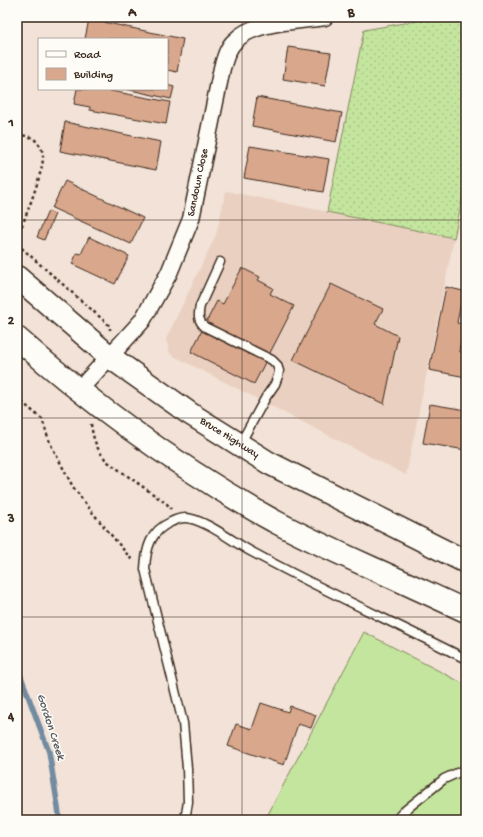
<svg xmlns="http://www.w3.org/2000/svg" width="483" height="837" viewBox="0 0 483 837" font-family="'Gochi Hand',sans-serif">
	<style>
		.built { fill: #ead0c0 }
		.grass { fill: url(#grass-dots); stroke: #80885e }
		.pitch { fill: #c4e59e; stroke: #80885e }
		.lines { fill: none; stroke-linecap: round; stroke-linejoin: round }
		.stream { stroke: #738ba0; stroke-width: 5.5 }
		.building { fill: #d9a78c; stroke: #3b2a1e }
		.lane-casing { stroke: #3b2a1e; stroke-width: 11 }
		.street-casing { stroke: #3b2a1e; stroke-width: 19 }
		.primary-casing { stroke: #3b2a1e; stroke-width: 25 }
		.path { stroke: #3b2a1e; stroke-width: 2.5; stroke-dasharray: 3 3; stroke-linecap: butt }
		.lane { stroke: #fdfcf7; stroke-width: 8 }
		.street { stroke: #fdfcf7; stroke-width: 16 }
		.primary { stroke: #fdfcf7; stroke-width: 22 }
		.grid { fill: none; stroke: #3b2a1e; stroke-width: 1; stroke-opacity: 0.55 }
		.labels { text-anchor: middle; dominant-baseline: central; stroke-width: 3; stroke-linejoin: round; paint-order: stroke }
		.street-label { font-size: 11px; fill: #3b2a1e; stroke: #fdfcf7 }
		.water-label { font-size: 12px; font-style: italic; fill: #575b5f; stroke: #fdfcf7 }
		.neatline { fill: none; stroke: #3b2a1e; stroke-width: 1.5 }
		.grid-label { font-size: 13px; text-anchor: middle; font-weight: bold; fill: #3b2a1e }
	</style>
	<defs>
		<pattern id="grass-dots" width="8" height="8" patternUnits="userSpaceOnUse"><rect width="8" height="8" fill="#c4e59e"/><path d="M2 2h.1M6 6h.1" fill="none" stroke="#a9c588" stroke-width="1.8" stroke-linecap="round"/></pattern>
	</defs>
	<rect width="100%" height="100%" fill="#f2e2d7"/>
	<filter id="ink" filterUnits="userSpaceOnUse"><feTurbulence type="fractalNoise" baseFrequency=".025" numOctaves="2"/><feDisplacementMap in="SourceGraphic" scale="8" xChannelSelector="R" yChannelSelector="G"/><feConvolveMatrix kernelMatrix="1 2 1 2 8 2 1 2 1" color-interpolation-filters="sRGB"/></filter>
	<g filter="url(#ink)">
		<!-- built -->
		<path class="built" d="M 226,191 L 454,238 L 406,475 L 170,354 L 166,339 L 216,235 Z"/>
		<!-- grass -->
		<path class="grass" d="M 439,17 L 466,17 L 466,180 L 454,238 L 327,212 L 364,30 Z"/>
		<!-- pitch -->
		<path class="pitch" d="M 364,632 L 466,685 L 466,820 L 265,820 Z"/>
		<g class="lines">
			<!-- stream -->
			<path class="stream" d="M 17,666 L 49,752 L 60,820"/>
		</g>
		<!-- building -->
		<path class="building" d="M 89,19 L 183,39 L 177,72 L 167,70 L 167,39 L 85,39 Z
			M 288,47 L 331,53 L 325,86 L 283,79 Z
			M 167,85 L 174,87 L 171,99 L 126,89 L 167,89 Z
			M 77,89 L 100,89 L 170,102 L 166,124 L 90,110 L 90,107 L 74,104 Z
			M 257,97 L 342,113 L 336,142 L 252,126 Z
			M 65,122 L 161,142 L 156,170 L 60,151 Z
			M 250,146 L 329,159 L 323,192 L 244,178 Z
			M 65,181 L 143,218 L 131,244 L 52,208 Z
			M 48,211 L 55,214 L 44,240 L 37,237 Z
			M 89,237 L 129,256 L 115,284 L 72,264 L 77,253 L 81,254 Z
			M 242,268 L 260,277 L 258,280 L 273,288 L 270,294 L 294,306 L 254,384 L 191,352 L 217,301 L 223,304 Z
			M 331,284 L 383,309 L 375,324 L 398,336 L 384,404 L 293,360 Z
			M 446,287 L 463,291 L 457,323 L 464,324 L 459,351 L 462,352 L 466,335 L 466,377 L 429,370 Z
			M 430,404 L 466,410 L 466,450 L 423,443 Z
			M 261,703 L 288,712 L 290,706 L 316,715 L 311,728 L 298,724 L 284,765 L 228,746 L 236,724 L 252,729 Z"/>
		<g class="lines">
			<defs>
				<path id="lane" d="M 220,262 L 200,306 C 198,315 198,321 205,327 L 272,360 L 277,365 L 279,371 L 278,376 L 275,384 L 266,397 L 240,444
					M 185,820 L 188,802 L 187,768 L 183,723 L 145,569 C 146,549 150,531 171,522 C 175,520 180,518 185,518 C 203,518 235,543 252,552 C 322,590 395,623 466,659
					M 396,820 L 403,812 L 444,779 L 466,769"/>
				<g id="street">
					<path id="s1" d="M 79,390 L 142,321 L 169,273 L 191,219 L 222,68 C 225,59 227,48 235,41 C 253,21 299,21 325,17"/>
				</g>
				<g id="primary">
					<path id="s2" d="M 17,277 L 110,357 L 189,413 L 269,463 L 466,562"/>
					<path d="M 17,338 C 95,407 183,470 274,521 C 306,538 339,553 372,568 C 404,582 435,597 466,611"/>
				</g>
			</defs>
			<!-- lane casing -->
			<use href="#lane" class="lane-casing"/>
			<!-- street casing -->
			<use href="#street" class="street-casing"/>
			<!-- primary casing -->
			<use href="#primary" class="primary-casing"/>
			<!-- path -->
			<path class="path" d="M 17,136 C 30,133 42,142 43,156 C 44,170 24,222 17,237
				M 17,244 L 110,326 L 110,330
				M 17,398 L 42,419 L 50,443 L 73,487 L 92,512 L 132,560
				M 91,424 C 93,439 97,451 108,462 L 167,504 L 171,509"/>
			<!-- lane -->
			<use href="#lane" class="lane"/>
			<!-- street -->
			<use href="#street" class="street"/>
			<!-- primary -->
			<use href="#primary" class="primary"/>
		</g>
	</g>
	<!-- grid -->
	<path class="grid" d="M 242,17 L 242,820M 17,220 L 466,220M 17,418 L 466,418M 17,617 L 466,617"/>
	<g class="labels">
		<!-- street labels -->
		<g class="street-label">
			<text stroke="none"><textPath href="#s1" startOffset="244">Sandown Close</textPath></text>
			<text stroke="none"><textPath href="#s2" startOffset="267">Bruce Highway</textPath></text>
		</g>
		<!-- water labels -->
		<g class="water-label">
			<text transform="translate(50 727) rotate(72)">Gordon Creek</text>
		</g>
	</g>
	<!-- margin -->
	<rect width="483" height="837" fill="none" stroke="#fdfcf7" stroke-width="44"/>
	<!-- legend -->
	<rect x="38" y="38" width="130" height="52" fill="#fdfcf7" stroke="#afa8a0"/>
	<rect x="46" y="51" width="20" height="6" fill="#fdfcf7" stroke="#afa8a0"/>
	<text x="74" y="58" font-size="12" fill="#3b2a1e">Road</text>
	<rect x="46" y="68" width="20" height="12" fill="#d9a78c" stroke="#afa8a0"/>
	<text x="74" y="78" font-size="12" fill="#3b2a1e">Building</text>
	<rect x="22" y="22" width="439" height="793" class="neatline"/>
	<g class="grid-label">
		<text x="132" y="16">A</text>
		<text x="351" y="16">B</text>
		<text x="11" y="126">1</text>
		<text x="11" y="324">2</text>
		<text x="11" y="522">3</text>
		<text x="11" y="720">4</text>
	</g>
</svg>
